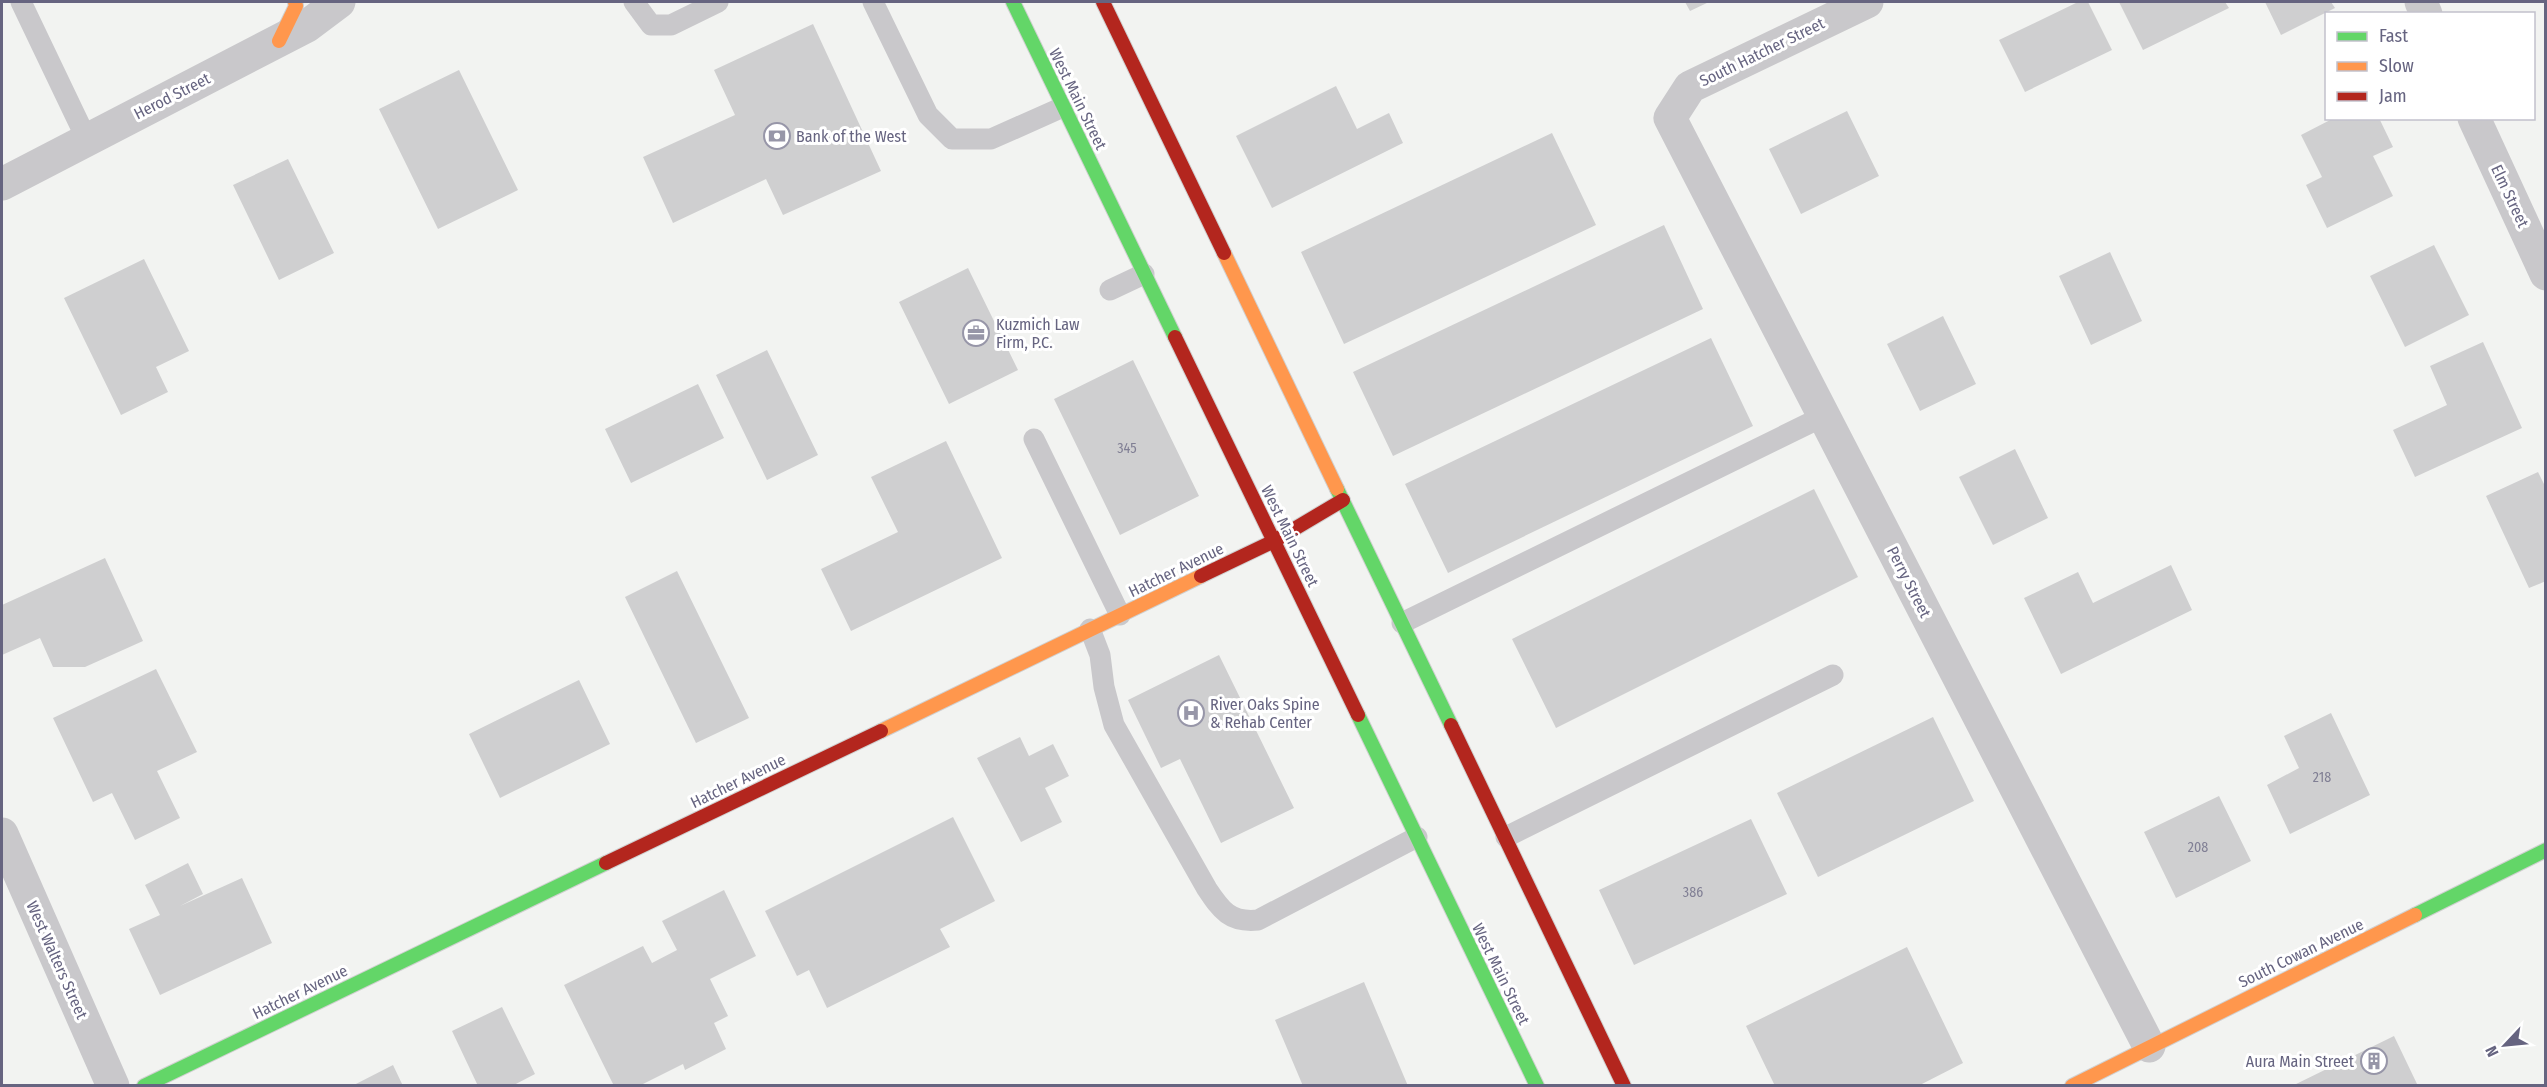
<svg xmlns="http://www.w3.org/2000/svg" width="2547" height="1087" viewBox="0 0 2547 1087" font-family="'Fira Sans Condensed',sans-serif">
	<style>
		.building { fill: #cfcfd0 }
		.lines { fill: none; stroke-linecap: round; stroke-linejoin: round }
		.fast-casing { stroke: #d0d0d0; stroke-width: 16 }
		.slow-casing { stroke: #d0d0d0; stroke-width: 16 }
		.jam-casing { stroke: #d0d0d0; stroke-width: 16 }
		.lane { stroke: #c9c8cb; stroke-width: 21 }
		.street { stroke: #c9c8cb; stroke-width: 33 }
		.fast { stroke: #63d668; stroke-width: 14 }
		.slow { stroke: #ff974d; stroke-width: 14 }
		.jam { stroke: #b3261e; stroke-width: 14 }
		.labels { text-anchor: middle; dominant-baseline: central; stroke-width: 6; stroke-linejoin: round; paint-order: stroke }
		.number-label { font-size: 14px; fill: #807f94 }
		.street-label { font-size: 16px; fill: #666480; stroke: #fff }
		.poi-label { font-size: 16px; fill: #666480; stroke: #fff; text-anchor: start }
	</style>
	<rect width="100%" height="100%" fill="#f2f3f1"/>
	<!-- building -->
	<path class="building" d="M 1685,2 L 1709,2 L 1690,11 Z
		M 2078,2 L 2088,2 L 2112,50 L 2025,92 L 1999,40 Z
		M 2119,2 L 2225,2 L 2229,8 L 2143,50 Z
		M 2265,2 L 2331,2 L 2335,8 L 2281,35 Z
		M 813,24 L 881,171 L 783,215 L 766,179 L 673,223 L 643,157 L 735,115 L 714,70 Z
		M 459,70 L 518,190 L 438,229 L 379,109 Z
		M 1336,86 L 1357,129 L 1389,113 L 1403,143 L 1272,208 L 1236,136 Z
		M 1847,111 L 1879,176 L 1801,214 L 1769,149 Z
		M 2334,118 L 2379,118 L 2393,147 L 2373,156 L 2393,196 L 2327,228 L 2306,185 L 2322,177 L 2301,135 Z
		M 1552,133 L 1596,225 L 1344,344 L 1301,252 Z
		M 288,159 L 334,253 L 279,280 L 233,185 Z
		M 1664,225 L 1703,309 L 1393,456 L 1353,372 Z
		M 2434,245 L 2469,315 L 2405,347 L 2370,276 Z
		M 2110,252 L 2142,321 L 2091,345 L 2059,276 Z
		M 144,259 L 189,351 L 156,367 L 168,392 L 121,415 L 64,298 Z
		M 968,268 L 1018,370 L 949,404 L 899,302 Z
		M 1943,316 L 1976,384 L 1920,411 L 1887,344 Z
		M 1711,338 L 1753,426 L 1448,573 L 1405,484 Z
		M 2483,342 L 2522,428 L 2415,477 L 2393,430 L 2447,405 L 2430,366 Z
		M 767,350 L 818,455 L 767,480 L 716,375 Z
		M 1133,360 L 1199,496 L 1120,535 L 1054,399 Z
		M 698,384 L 724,438 L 631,483 L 605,429 Z
		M 946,441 L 1002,558 L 851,631 L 821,569 L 898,532 L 871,477 Z
		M 2015,449 L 2048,518 L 1993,545 L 1959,477 Z
		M 2538,472 L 2546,488 L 2546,581 L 2529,588 L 2486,496 Z
		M 1814,489 L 1858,577 L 1556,728 L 1512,639 Z
		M 105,558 L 143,641 L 85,667 L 53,667 L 40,638 L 2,655 L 2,605 Z
		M 2171,565 L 2192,610 L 2061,674 L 2024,598 L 2078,572 L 2093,603 Z
		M 677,571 L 749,718 L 696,743 L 625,597 Z
		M 1219,655 L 1294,808 L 1221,843 L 1180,759 L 1161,768 L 1128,700 Z
		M 156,669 L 197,752 L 157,771 L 180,818 L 135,840 L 112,793 L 93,802 L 53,718 Z
		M 579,680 L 610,744 L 500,798 L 469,734 Z
		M 2331,713 L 2370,795 L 2290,834 L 2267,785 L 2299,768 L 2284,736 Z
		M 1933,717 L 1974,801 L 1818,877 L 1777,793 Z
		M 1020,737 L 1029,756 L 1053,744 L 1069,776 L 1045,788 L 1062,822 L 1021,842 L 977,758 Z
		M 2219,796 L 2251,861 L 2176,898 L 2144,832 Z
		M 953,817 L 995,901 L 940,929 L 950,947 L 827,1008 L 809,970 L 797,976 L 765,911 Z
		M 1751,819 L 1787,894 L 1634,965 L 1599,890 Z
		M 188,863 L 203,894 L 180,906 L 242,878 L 272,943 L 160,995 L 129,929 L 160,915 L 145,885 Z
		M 724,890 L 756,956 L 710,979 L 728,1016 L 714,1023 L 726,1049 L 685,1070 L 683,1064 L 639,1086 L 614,1086 L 564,985 L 643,946 L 652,963 L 677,950 L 662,921 Z
		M 1907,947 L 1963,1063 L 1918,1086 L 1775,1086 L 1746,1026 Z
		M 1364,982 L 1408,1086 L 1303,1086 L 1275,1020 Z
		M 502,1007 L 535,1074 L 512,1086 L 478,1086 L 452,1031 Z
		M 2394,1036 L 2418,1086 L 2292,1086 Z
		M 393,1065 L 403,1086 L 352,1086 Z"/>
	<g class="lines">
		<defs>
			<path id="fast" d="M 1013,2 L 1175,337
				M 1337,489 L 1451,725
				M 1358,715 L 1537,1086
				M 2415,915 L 2546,850
				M 144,1086 L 606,863"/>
			<path id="slow" d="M 279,41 L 296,6 L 295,2
				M 1224,253 L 1337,489
				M 881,731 L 1201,576
				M 2072,1086 L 2415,915"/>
			<path id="jam" d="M 1103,2 L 1224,253
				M 1175,337 L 1358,715
				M 1201,576 L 1274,541 L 1343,500
				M 1451,725 L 1624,1086
				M 606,863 L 881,731"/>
		</defs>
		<!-- fast casing -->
		<use href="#fast" class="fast-casing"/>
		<!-- slow casing -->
		<use href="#slow" class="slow-casing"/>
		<!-- jam casing -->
		<use href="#jam" class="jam-casing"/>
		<!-- lane -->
		<path class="lane" d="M 21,2 L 87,140
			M 634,2 L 651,25 L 671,25 L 718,2
			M 873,2 L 928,115 L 952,139 L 991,139 L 1063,107
			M 1110,290 L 1144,274
			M 1034,439 L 1120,615
			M 1402,623 L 1824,416
			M 1090,629 L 1100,655 L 1104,687 L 1114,725 L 1207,889 C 1221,910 1230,923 1258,920 L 1417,837
			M 1506,837 L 1833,675"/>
		<!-- street -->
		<path class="street" d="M 1867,2 L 1690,87 L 1670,118 L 2149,1046
			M 2421,2 L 2426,14
			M 2474,118 L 2546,274
			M 2,184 L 307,26 L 339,2
			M 2,834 L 113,1086"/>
		<!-- fast -->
		<use href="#fast" class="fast"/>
		<!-- slow -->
		<use href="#slow" class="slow"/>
		<!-- jam -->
		<use href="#jam" class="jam"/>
	</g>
	<!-- icons -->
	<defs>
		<symbol id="bank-ring" viewBox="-11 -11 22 22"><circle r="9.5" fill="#fff" stroke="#9796a8" stroke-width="1.5"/><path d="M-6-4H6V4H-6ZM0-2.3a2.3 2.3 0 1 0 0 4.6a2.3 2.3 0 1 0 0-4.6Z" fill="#9796a8"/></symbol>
		<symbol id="office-ring" viewBox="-11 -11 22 22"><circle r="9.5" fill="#fff" stroke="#9796a8" stroke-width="1.5"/><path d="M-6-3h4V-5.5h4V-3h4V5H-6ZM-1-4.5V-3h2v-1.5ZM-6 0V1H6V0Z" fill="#9796a8"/></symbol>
		<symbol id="hospital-ring" viewBox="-11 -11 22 22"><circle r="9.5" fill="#fff" stroke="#9796a8" stroke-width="1.5"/><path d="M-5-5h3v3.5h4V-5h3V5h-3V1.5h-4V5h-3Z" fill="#9796a8"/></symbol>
		<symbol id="building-ring" viewBox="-11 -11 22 22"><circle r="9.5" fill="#fff" stroke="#9796a8" stroke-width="1.5"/><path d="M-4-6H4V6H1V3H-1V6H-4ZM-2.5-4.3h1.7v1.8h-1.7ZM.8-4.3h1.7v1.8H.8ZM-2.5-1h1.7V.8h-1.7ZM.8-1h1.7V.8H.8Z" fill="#9796a8"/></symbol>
	</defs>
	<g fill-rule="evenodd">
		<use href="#bank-ring" x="762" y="121" width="30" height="30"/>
		<use href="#office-ring" x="961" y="318" width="30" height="30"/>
		<use href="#hospital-ring" x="1176" y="698" width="30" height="30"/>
		<use href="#building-ring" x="2359" y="1046" width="30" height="30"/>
	</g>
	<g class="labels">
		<!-- number labels -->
		<g class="number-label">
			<text x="1127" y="448">345</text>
			<text x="2322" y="777">218</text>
			<text x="2198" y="847">208</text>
			<text x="1693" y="892">386</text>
		</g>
		<!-- street labels -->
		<g class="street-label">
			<text transform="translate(1762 52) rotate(-26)">South Hatcher Street</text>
			<text transform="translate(172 96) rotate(-27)">Herod Street</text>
			<text transform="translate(1078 99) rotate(64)">West Main Street</text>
			<text transform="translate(2510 196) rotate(65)">Elm Street</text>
			<text transform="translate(1290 536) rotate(64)">West Main Street</text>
			<text transform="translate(1176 570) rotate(-26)">Hatcher Avenue</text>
			<text transform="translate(1909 582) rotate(63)">Perry Street</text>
			<text transform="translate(738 781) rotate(-26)">Hatcher Avenue</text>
			<text transform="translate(2301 953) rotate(-26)">South Cowan Avenue</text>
			<text transform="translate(57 960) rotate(66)">West Walters Street</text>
			<text transform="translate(1501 974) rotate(64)">West Main Street</text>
			<text transform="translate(300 992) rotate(-26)">Hatcher Avenue</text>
		</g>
		<!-- poi labels -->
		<g class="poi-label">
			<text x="796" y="136">Bank of the West</text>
			<text x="996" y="324">Kuzmich Law<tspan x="996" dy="18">Firm, P.C.</tspan></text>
			<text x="1210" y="704">River Oaks Spine<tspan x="1210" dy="18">&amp; Rehab Center</tspan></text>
			<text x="2354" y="1061" text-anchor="end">Aura Main Street</text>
		</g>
	</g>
	<!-- border -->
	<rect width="2547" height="1087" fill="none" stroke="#666480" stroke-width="6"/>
	<!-- legend -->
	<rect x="2325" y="12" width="210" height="108" fill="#ffffff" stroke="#c2c1cc" stroke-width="1.5"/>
	<rect x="2337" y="32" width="30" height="9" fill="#63d668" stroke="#c2c1cc" stroke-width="1.5"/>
	<text x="2379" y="42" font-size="18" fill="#666480">Fast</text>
	<rect x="2337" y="62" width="30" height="9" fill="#ff974d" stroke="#c2c1cc" stroke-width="1.5"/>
	<text x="2379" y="72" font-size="18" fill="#666480">Slow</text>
	<rect x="2337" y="92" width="30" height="9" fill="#b3261e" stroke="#c2c1cc" stroke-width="1.5"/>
	<text x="2379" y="102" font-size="18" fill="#666480">Jam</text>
	<!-- north arrow -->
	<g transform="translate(2505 1045) rotate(244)" stroke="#ffffff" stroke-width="4.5" paint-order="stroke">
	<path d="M0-4.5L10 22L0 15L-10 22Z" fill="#666480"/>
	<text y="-9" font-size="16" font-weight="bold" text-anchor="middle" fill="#666480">N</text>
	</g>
</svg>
